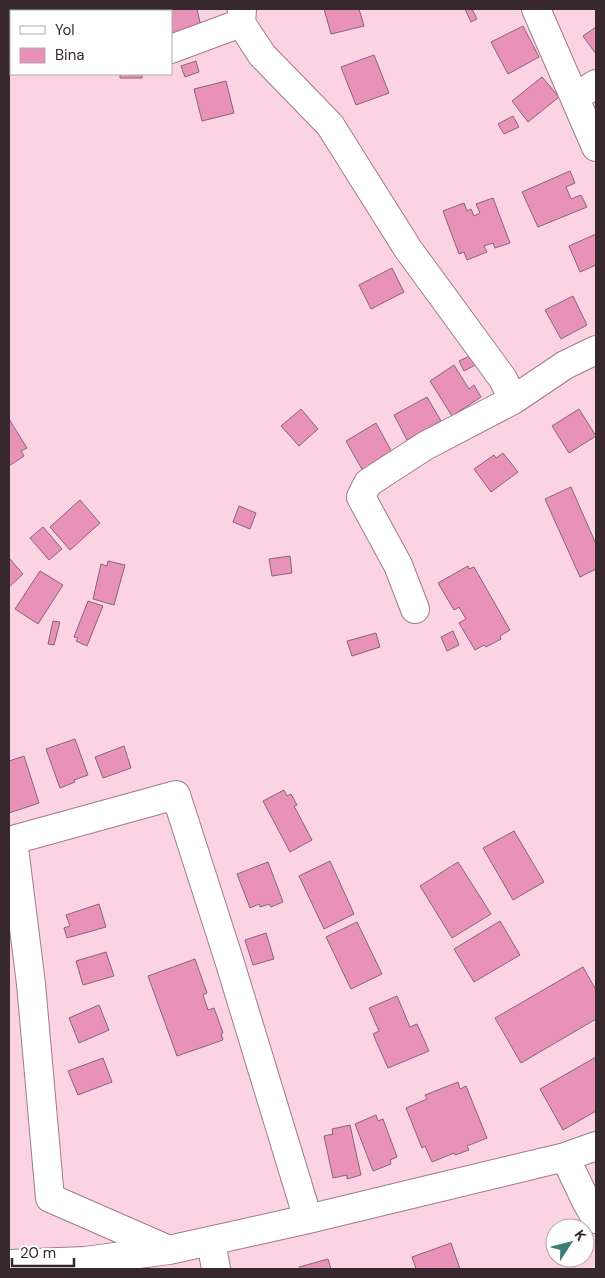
<svg xmlns="http://www.w3.org/2000/svg" width="605" height="1278" viewBox="0 0 605 1278" font-family="'DM Sans',sans-serif">
	<style>
		.building { fill: #e892b9; stroke: #896675 }
		.lines { fill: none; stroke-linecap: round; stroke-linejoin: round }
		.minor-casing { stroke: #a07b8b; stroke-width: 30 }
		.minor { stroke: #fff; stroke-width: 28 }
	</style>
	<rect width="100%" height="100%" fill="#fbd3e3"/>
	<!-- building -->
	<path class="building" d="M 158,9 L 197,9 L 201,27 L 171,34 L 171,11 L 159,11 Z
		M 324,9 L 359,9 L 364,26 L 331,34 Z
		M 465,9 L 472,9 L 477,19 L 471,22 Z
		M 523,26 L 539,57 L 508,74 L 491,42 Z
		M 596,27 L 596,54 L 583,36 Z
		M 374,55 L 389,93 L 356,105 L 341,67 Z
		M 196,61 L 199,72 L 185,77 L 181,66 Z
		M 120,74 L 142,74 L 142,78 L 120,78 Z
		M 542,77 L 559,97 L 528,122 L 512,101 Z
		M 226,81 L 234,113 L 202,121 L 194,89 Z
		M 513,116 L 519,127 L 504,134 L 498,124 Z
		M 570,171 L 575,183 L 566,187 L 571,199 L 581,195 L 587,207 L 538,227 L 522,192 Z
		M 493,198 L 510,243 L 495,248 L 493,243 L 484,246 L 487,252 L 467,260 L 464,252 L 459,254 L 443,211 L 464,203 L 467,211 L 471,209 L 474,216 L 480,213 L 476,204 Z
		M 596,234 L 596,265 L 580,272 L 569,246 Z
		M 392,268 L 404,292 L 371,309 L 359,285 Z
		M 573,296 L 587,325 L 561,339 L 545,310 Z
		M 474,354 L 479,363 L 464,371 L 459,361 Z
		M 454,365 L 469,389 L 474,385 L 481,397 L 452,416 L 430,381 Z
		M 427,397 L 441,421 L 407,440 L 394,415 Z
		M 301,409 L 318,429 L 299,446 L 281,426 Z
		M 579,409 L 596,436 L 569,453 L 552,426 Z
		M 9,419 L 27,448 L 21,451 L 24,456 L 9,466 Z
		M 376,423 L 393,454 L 363,471 L 346,441 Z
		M 503,453 L 518,472 L 491,492 L 474,469 L 494,455 L 496,458 Z
		M 571,487 L 596,544 L 596,569 L 580,577 L 545,499 Z
		M 80,500 L 100,523 L 70,550 L 50,527 Z
		M 239,506 L 256,513 L 250,529 L 233,522 Z
		M 43,527 L 62,549 L 49,560 L 30,538 Z
		M 290,556 L 292,573 L 272,576 L 269,559 Z
		M 9,558 L 23,574 L 9,587 Z
		M 108,561 L 125,565 L 114,605 L 93,599 L 101,564 L 107,566 Z
		M 468,566 L 469,569 L 474,567 L 510,630 L 500,636 L 501,639 L 486,647 L 484,645 L 475,650 L 459,623 L 466,619 L 459,607 L 454,610 L 438,583 Z
		M 40,571 L 63,585 L 38,624 L 15,609 Z
		M 88,601 L 103,606 L 87,646 L 76,641 L 78,638 L 74,637 Z
		M 53,621 L 60,622 L 54,645 L 48,644 Z
		M 453,631 L 459,645 L 447,651 L 441,637 Z
		M 376,633 L 380,647 L 352,656 L 347,641 Z
		M 75,739 L 88,775 L 74,780 L 75,782 L 60,788 L 46,749 Z
		M 124,746 L 131,768 L 103,778 L 95,757 Z
		M 24,756 L 39,803 L 9,813 L 9,761 Z
		M 284,790 L 287,796 L 291,794 L 297,805 L 294,806 L 312,840 L 290,852 L 263,801 Z
		M 514,831 L 544,882 L 513,900 L 483,848 Z
		M 330,861 L 354,914 L 324,929 L 299,876 Z
		M 268,862 L 283,902 L 271,907 L 269,904 L 260,907 L 259,904 L 250,908 L 237,874 Z
		M 458,862 L 491,914 L 452,938 L 420,886 Z
		M 99,904 L 106,927 L 67,938 L 64,928 L 70,926 L 66,915 Z
		M 500,921 L 520,955 L 474,982 L 454,949 Z
		M 357,922 L 382,974 L 351,989 L 326,937 Z
		M 266,933 L 274,959 L 253,965 L 245,940 Z
		M 106,952 L 114,976 L 83,985 L 76,961 Z
		M 195,959 L 207,993 L 203,995 L 208,1010 L 214,1008 L 223,1033 L 221,1034 L 223,1040 L 177,1056 L 148,976 Z
		M 583,967 L 596,990 L 596,1019 L 521,1063 L 495,1018 Z
		M 397,996 L 410,1027 L 417,1024 L 429,1051 L 388,1068 L 373,1034 L 379,1031 L 369,1008 Z
		M 99,1005 L 109,1030 L 79,1043 L 69,1018 Z
		M 596,1057 L 596,1111 L 563,1130 L 540,1089 Z
		M 103,1058 L 112,1082 L 78,1095 L 68,1071 Z
		M 458,1082 L 460,1089 L 466,1086 L 487,1138 L 467,1146 L 469,1150 L 455,1155 L 454,1153 L 432,1162 L 425,1146 L 422,1148 L 406,1108 L 427,1099 L 425,1095 Z
		M 376,1115 L 378,1121 L 383,1119 L 397,1157 L 390,1160 L 391,1164 L 373,1171 L 355,1124 Z
		M 350,1125 L 361,1175 L 347,1179 L 347,1175 L 333,1178 L 324,1136 L 333,1134 L 332,1129 Z
		M 451,1243 L 460,1269 L 416,1269 L 412,1257 Z
		M 328,1259 L 331,1269 L 300,1269 L 299,1267 Z"/>
	<g class="lines">
		<defs>
			<path id="minor" d="M 242,9 L 241,23 L 262,55 L 330,125 L 408,249 L 503,379 L 513,400
				M 536,9 L 596,147
				M 171,49 L 241,23
				M 575,97 L 596,84
				M 415,609 L 398,565 L 361,497 L 368,483 L 425,446 L 513,400 L 565,365 L 596,350
				M 13,840 L 31,984 L 50,1198 L 169,1250
				M 9,841 L 176,795 L 229,960 L 308,1219
				M 565,1157 L 586,1201 L 596,1219
				M 211,1241 L 216,1269
				M 9,1264 L 85,1261 L 169,1250 L 308,1219 L 565,1157 L 596,1146"/>
		</defs>
		<!-- minor casing -->
		<use href="#minor" class="minor-casing"/>
		<!-- minor -->
		<use href="#minor" class="minor"/>
	</g>
	<!-- border -->
	<rect width="605" height="1278" fill="none" stroke="#37282e" stroke-width="20"/>
	<!-- legend -->
	<rect x="10" y="10" width="162" height="65" fill="#ffffff" stroke="#afa9ab"/>
	<rect x="20" y="26" width="25" height="8" fill="#ffffff" stroke="#afa9ab"/>
	<text x="55" y="35" font-size="15" fill="#37282e">Yol</text>
	<rect x="20" y="48" width="25" height="15" fill="#e892b9" stroke="#afa9ab"/>
	<text x="55" y="60" font-size="15" fill="#37282e">Bina</text>
	<!-- north arrow -->
	<g transform="translate(570 1243) rotate(54)"><circle r="24" fill="#ffffff" stroke="#afa9ab"/>
	<path d="M0-4L9 19L0 12L-9 19Z" fill="#377e76"/>
	<text y="-8" font-size="14" font-weight="bold" text-anchor="middle" fill="#37282e">K</text>
	</g>
	<!-- scale -->
	<path d="M12 1258v8h62v-8" fill="none" stroke="#37282e" stroke-width="2.5"/>
	<text x="20" y="1258" font-size="15" fill="#37282e" stroke="#ffffff" stroke-width="4" paint-order="stroke">20 m</text>
</svg>
